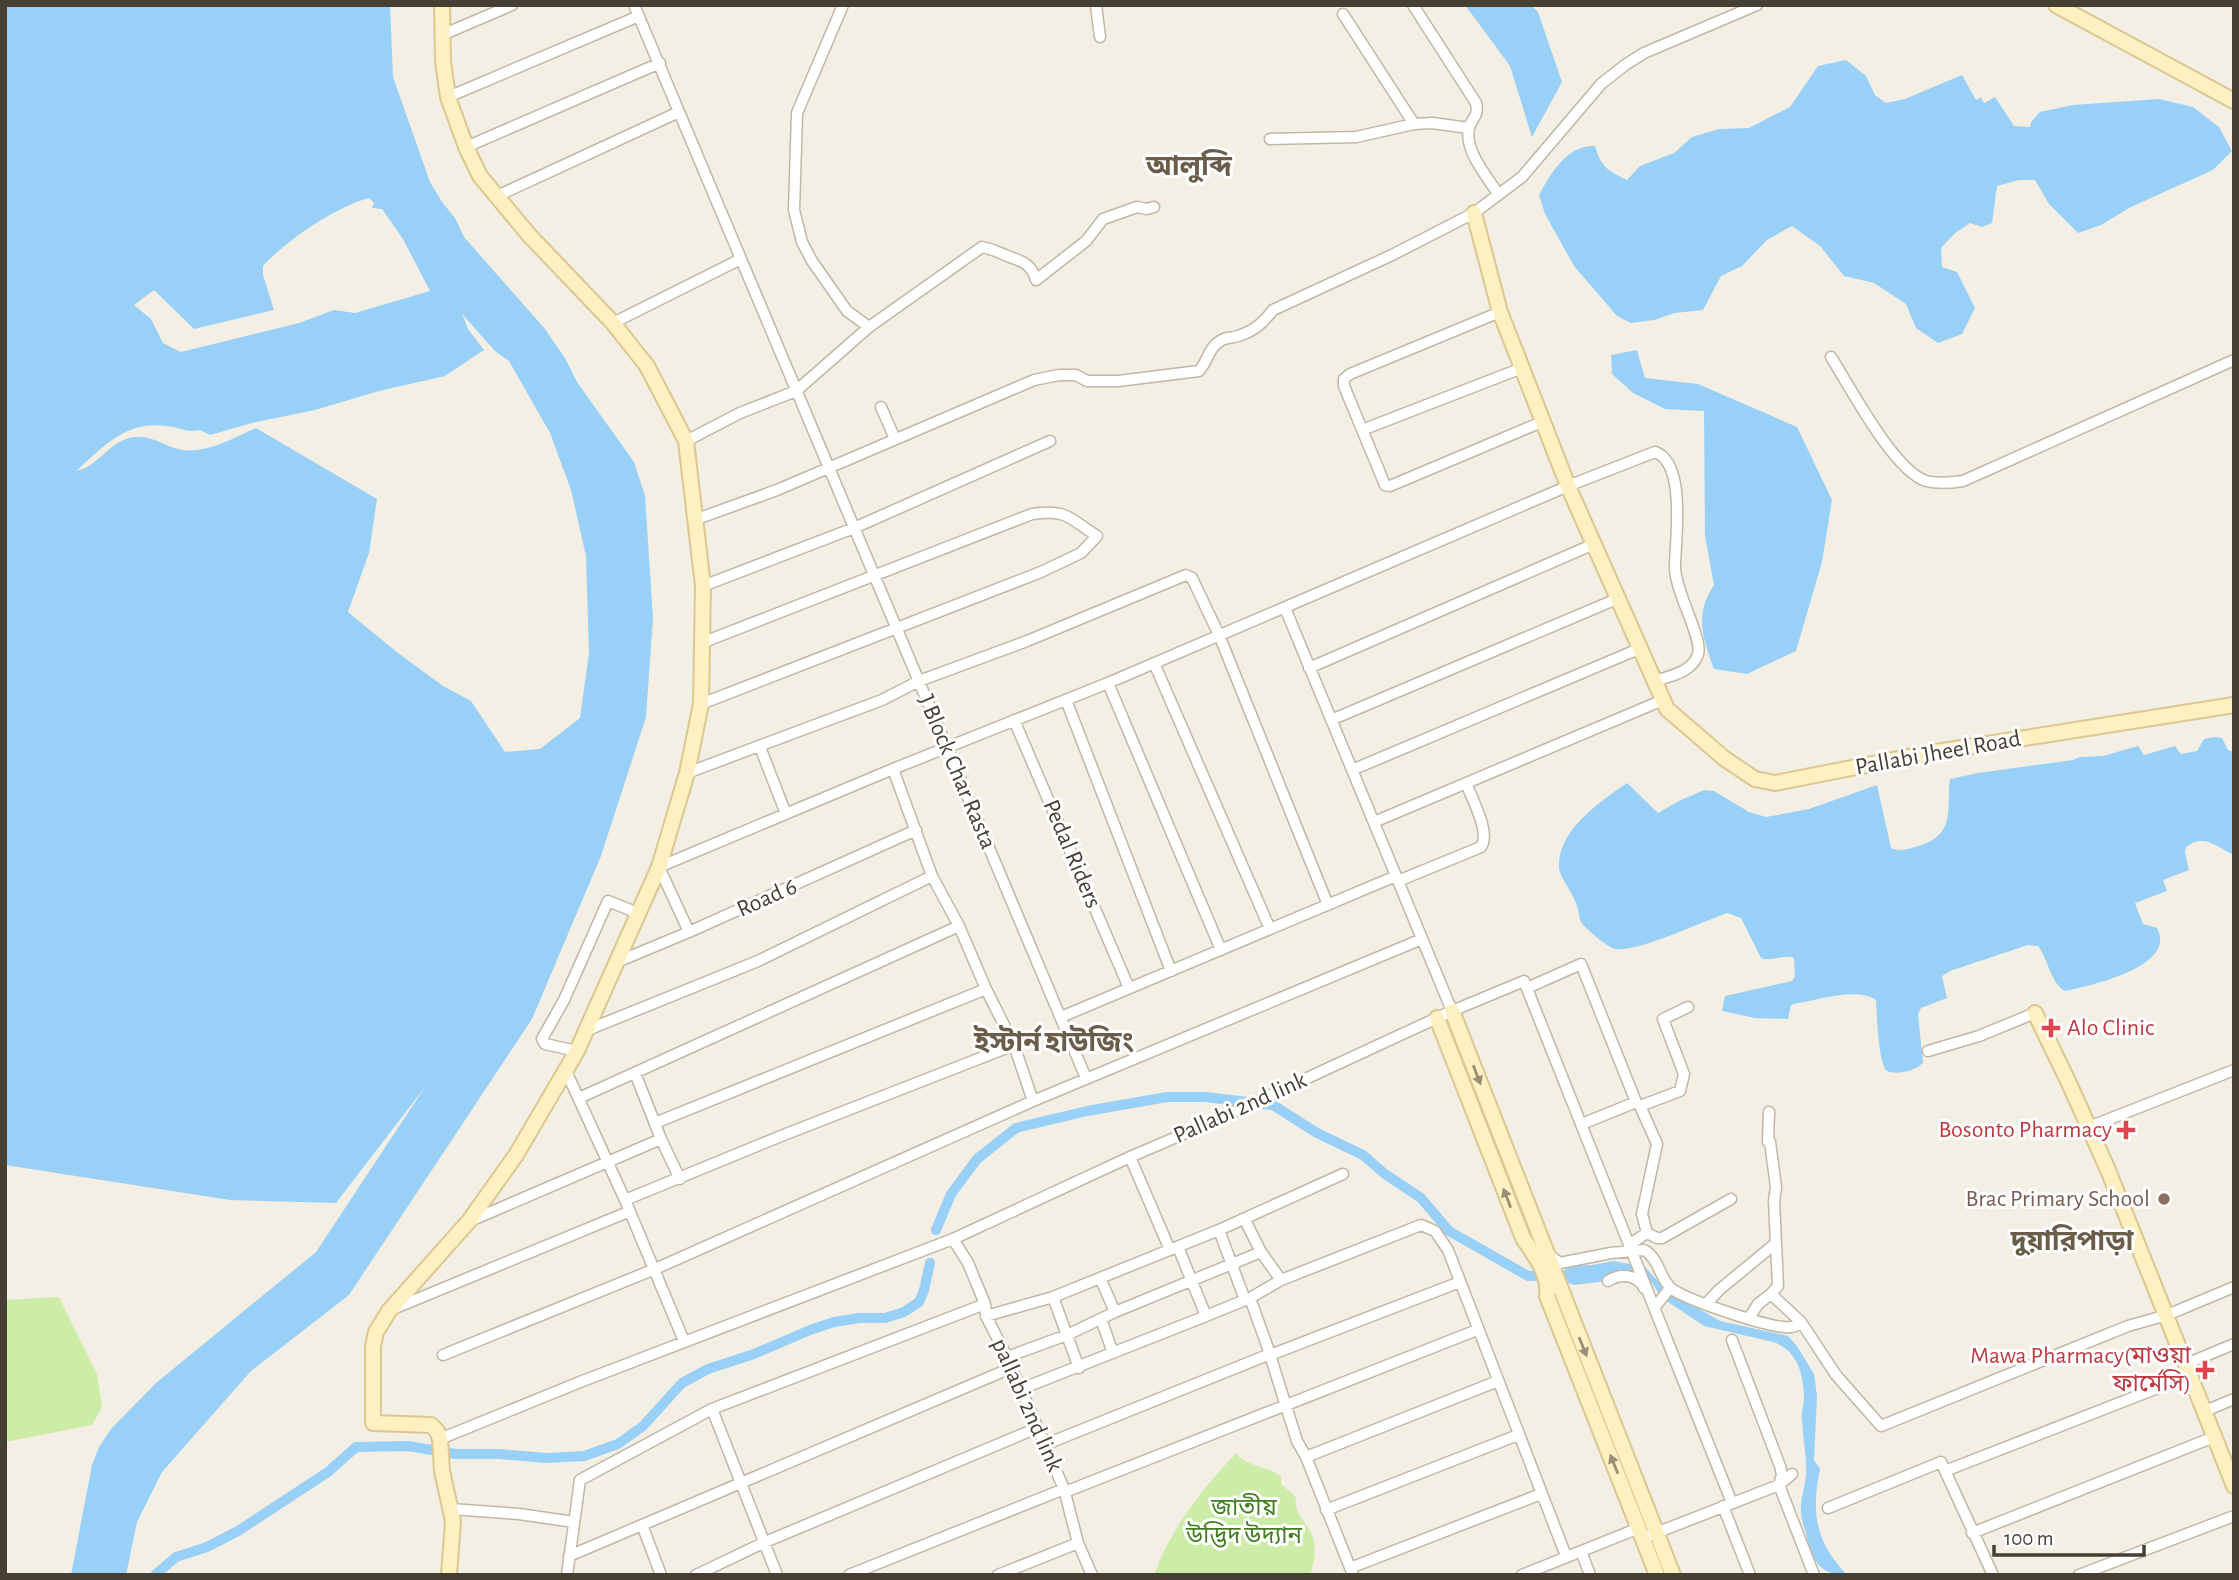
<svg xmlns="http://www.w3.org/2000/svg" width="2239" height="1580" viewBox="0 0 2239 1580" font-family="'Alegreya Sans','Noto Sans Bengali',sans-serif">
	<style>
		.green { fill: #cdeca8 }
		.water { fill: #99d0f7; fill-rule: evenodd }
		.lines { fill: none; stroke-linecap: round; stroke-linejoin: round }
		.canal { stroke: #99d0f7; stroke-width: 10 }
		.street-casing { stroke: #c0b7a5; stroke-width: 13 }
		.secondary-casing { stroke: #dbc791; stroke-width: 18 }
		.street { stroke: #fff; stroke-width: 10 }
		.secondary { stroke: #fff0c2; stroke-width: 14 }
		.oneway { fill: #998f73 }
		.health-dot { fill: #e0444e; stroke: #fff; stroke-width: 2.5 }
		.education-dot { fill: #8d6e63; stroke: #fff; stroke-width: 2.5 }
		.labels { text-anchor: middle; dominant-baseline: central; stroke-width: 6; stroke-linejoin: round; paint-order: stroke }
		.street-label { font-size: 24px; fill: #463f33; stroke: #fff }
		.health-label { font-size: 24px; fill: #be3a42; stroke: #fff; text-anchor: end }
		.education-label { font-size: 24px; fill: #785e54; stroke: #fff; text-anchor: end }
		.park-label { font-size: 24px; fill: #447d21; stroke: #fff }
		.quarter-label { font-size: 28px; font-weight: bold; fill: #6a5d49; stroke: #fff }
	</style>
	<rect width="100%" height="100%" fill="#f4efe4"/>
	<!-- green -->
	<path class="green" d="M 59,1297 L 97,1374 L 102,1407 L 92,1425 L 5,1442 L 5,1300 Z
		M 1236,1453 C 1242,1464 1270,1468 1281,1476 L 1281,1484 L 1296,1497 C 1294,1511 1302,1518 1309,1529 C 1318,1543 1315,1561 1310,1575 L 1154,1575 C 1171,1528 1203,1488 1236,1453 Z"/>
	<!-- water -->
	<path class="water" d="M 5,5 L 390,5 L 393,77 L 430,182 L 442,202 L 455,218 L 464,237 L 545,329 L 565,358 L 577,382 L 634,462 L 645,496 L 653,618 L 646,717 L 601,856 L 532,1019 L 349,1295 L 251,1371 L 162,1472 L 137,1522 L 126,1575 L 71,1575 L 92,1465 L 99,1447 L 111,1429 L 156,1383 L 316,1252 L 425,1087 L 336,1203 L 230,1200 L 5,1165 ZM 369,198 L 374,203 L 372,208 L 382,209 L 403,239 L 430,291 L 355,313 L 334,310 L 299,323 L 181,352 L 163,343 L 151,319 L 134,305 L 154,290 L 194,329 L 274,310 L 263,275 L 263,266 C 287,240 335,207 369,198 ZM 462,314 L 495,351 L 509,361 L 550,433 L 571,490 L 586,556 L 589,653 L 580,718 L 540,749 L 505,752 L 471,701 L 443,686 L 398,653 L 348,612 L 369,553 L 377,499 L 256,428 C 233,438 209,453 183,450 C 163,447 149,431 126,439 C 106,446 97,467 76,471 C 104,446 126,420 167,426 C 178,427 188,433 200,430 L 210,435 L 252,423 L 315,410 L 379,391 L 445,376 L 484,350 L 468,329 Z
		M 1465,5 L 1531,5 L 1538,12 L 1562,82 L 1532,137 L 1510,66 Z
		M 1846,60 L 1866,76 L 1875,95 L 1886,103 L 1905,99 L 1962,75 L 1976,100 L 1981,97 L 1984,103 L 1995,97 L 2014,126 L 2030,127 L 2031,122 L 2040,112 L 2073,105 L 2159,99 L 2193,107 L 2219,127 L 2232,151 L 2213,170 L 2131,207 L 2101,225 L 2078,233 L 2049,204 L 2035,180 L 2019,180 L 1997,186 L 1992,223 L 1982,227 L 1970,223 L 1954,234 L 1941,248 L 1942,267 L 1957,272 L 1975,308 L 1962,334 L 1938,343 L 1916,328 L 1906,304 L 1874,283 L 1844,276 L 1820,246 L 1792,226 L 1767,240 L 1742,266 L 1721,276 L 1703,310 L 1675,313 L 1654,320 L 1631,323 L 1617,316 L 1574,266 L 1545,214 L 1539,195 C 1551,173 1567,145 1595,146 C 1601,167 1608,171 1627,180 L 1640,166 L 1674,153 L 1692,137 L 1719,129 L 1749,128 L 1790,107 L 1818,66 Z
		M 1637,350 L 1645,378 L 1698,384 L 1797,427 L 1832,500 L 1822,562 L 1796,651 L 1747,674 L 1714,669 C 1703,639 1694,614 1714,585 L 1705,536 L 1704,411 L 1665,409 L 1633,393 L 1612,374 L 1611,355 Z
		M 2215,737 L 2222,738 L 2228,750 L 2234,752 L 2234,855 C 2216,847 2205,833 2186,847 L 2185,852 L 2189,870 L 2163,880 L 2167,891 L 2135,903 L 2143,924 L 2157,928 C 2178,967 2089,986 2065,991 C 2051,984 2048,959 2038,946 L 2028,945 L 1950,971 L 1942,976 L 1947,998 L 1921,1008 L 1918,1014 L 1923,1063 C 1917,1068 1911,1071 1903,1072 C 1899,1073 1891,1073 1887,1071 C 1878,1064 1877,1013 1876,1000 C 1856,987 1820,1000 1798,1003 L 1791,1005 L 1788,1019 L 1755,1018 L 1722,1011 L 1725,996 L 1792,981 L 1795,977 L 1794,958 C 1783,954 1772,962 1761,958 L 1741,918 L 1727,913 C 1704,921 1636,953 1615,949 C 1607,947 1586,929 1581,922 C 1579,918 1579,911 1577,906 C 1574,894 1560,878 1559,868 C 1557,830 1600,802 1627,783 L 1658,813 L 1677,802 L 1704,790 L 1714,791 L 1749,812 L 1766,817 L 1809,809 L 1877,785 L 1891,848 C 1901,852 1908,849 1918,846 C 1957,835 1946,809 1950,779 L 1978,773 L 2073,760 L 2080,757 L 2103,756 L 2138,746 L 2144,755 L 2175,746 L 2181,754 L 2197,751 L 2204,739 Z
		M 1614,1261 L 1645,1267 L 1666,1290 L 1720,1321 L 1788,1336 L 1797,1346 L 1814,1374 L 1817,1396 L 1814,1460 L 1820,1469 C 1811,1513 1815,1541 1847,1575 C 1817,1575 1813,1559 1806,1534 C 1804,1526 1800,1516 1801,1508 C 1801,1497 1805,1486 1806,1475 C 1807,1457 1803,1439 1802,1421 C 1801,1414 1803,1407 1804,1400 C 1804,1376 1798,1350 1773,1342 L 1704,1326 L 1662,1298 L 1647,1276 L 1574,1285 L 1568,1283 L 1565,1266 L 1592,1265 Z"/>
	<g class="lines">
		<!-- canal -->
		<path class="canal" d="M 936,1230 L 951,1194 L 977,1159 L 1016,1128 L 1087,1111 L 1167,1097 L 1205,1097 L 1273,1105 L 1317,1133 L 1363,1155 L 1385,1174 L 1421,1198 L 1449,1231 L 1528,1276 L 1581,1275
			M 155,1575 L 176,1557 L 207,1547 L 238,1531 L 328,1472 L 356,1447 L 408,1446 L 456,1454 L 499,1454 L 547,1458 L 584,1456 L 618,1444 L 643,1426 L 682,1383 L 708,1369 L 754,1354 L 810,1330 L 834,1322 L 859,1318 L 885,1318 L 904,1312 L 919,1302 L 924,1290 L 930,1263"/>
		<defs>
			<path id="street" d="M 634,5 L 1086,1078
				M 843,5 L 797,113 L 794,210 L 802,242 L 812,261 L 847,311 L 869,327
				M 1096,5 L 1100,37
				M 1413,5 L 1476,103 C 1479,117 1472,117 1469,128 C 1464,151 1487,176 1498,194
				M 1343,14 L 1414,124
				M 442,35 L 512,5
				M 448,97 L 639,16
				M 1270,139 L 1356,137 L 1414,124 L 1432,123 L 1469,128
				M 466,147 L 660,63
				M 497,196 L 679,112
				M 1500,312 L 1350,374 L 1344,379 L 1344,386 L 1385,485 L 1390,486 L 1544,421
				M 613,323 L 741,259
				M 1831,357 C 1850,387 1894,471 1926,481 C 1938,484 1951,483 1963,481 L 2234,360
				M 881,407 L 895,439
				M 1362,430 L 1522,368
				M 686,441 L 740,413 L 796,391 L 869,327 L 982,247 C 992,249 997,251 1005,255 C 1020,261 1031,262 1036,280 L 1086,241 L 1103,219 L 1137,207 L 1147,209 L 1154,207
				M 697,519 L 777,490 L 1034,380 L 1059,375 L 1076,375 L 1087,381 L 1118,381 L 1199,371 C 1208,361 1209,346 1222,340 C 1227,337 1233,338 1238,336 C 1254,331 1263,323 1273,310 L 1392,255 L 1474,213 L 1522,177 L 1601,84 L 1625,65 L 1644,53 L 1757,5
				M 703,586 L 854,528 L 1050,441
				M 1285,608 L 1452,1011
				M 1154,663 L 1270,929
				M 1309,668 L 1594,544
				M 1108,683 L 1221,950
				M 1066,700 L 1171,971
				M 701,704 L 1041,572 L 1081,553 L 1097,536 C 1069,518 1067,509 1032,514 L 704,642
				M 1014,720 L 1129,988
				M 1331,720 L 1619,598
				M 760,747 L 786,814
				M 893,769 L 932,876 L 959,926 L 986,989 L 1014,1045 L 1033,1101
				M 1352,770 L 1641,648
				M 687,773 L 882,700 L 919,681 L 1027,641 L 1186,575 L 1192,578 L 1219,635 L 1328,905
				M 1374,822 L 1663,700
				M 1398,881 L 1481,847 C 1491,833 1472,799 1466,783
				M 689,932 L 659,867 L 893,769 L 1108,683 L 1568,486 L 1655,452 C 1687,463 1675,541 1675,567 C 1675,592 1703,638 1698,654 C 1693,672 1670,676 1655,681
				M 617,962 L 689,932 L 916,830
				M 1527,988 L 1581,964 L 1636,1102
				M 1061,1017 L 1396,876
				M 585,1031 L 758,961 L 932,876
				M 577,1051 L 545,1044 L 542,1039 L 564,1000 L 608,901 L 638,913
				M 1928,1051 L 1979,1036 L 2035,1013
				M 566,1071 L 625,1200 L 684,1341
				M 635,1073 L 661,1139 L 680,1179
				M 579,1098 L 959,926
				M 1769,1112 L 1768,1142 L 1770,1142 L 1776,1187 L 1774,1201 L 1778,1286 L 1771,1294
				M 655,1123 L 986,989
				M 1582,1124 L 1636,1102 L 1639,1105
				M 2089,1127 L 2234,1070
				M 1130,1157 L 1170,1250
				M 625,1200 L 781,1136 L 1014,1045
				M 1245,1220 L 1261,1252 L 1281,1280
				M 470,1221 L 661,1139
				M 1219,1230 L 1343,1174
				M 1647,1233 L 1657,1238 L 1662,1238 L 1731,1199
				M 953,1239 L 968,1263 L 985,1304 L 986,1316 L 1007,1357 L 1064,1489 L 1078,1543 L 1092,1575
				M 1630,1244 L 1647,1233 L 1642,1214 L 1657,1144 L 1640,1106 L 1680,1091 L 1684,1074 L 1663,1019 L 1688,1007
				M 1178,1247 L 1206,1316
				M 1549,1255 L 1560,1263 L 1611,1253 L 1644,1250 C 1660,1259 1659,1279 1672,1289 C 1687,1300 1774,1330 1791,1327 C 1795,1327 1798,1324 1801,1322
				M 1608,1281 C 1620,1273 1637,1274 1644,1288
				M 1053,1297 L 1079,1368
				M 1250,1298 L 1270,1354
				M 1706,1304 L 1719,1290 L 1776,1243
				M 1655,1307 L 1670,1288
				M 393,1309 L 628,1212
				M 1115,1312 L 1261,1252
				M 986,1316 L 1053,1297 L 1219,1230 L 1245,1300
				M 1749,1318 L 1758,1304 L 1771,1294 L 1801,1322 L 1836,1375 L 1881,1426 L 2128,1326 L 2167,1315 L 2234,1287
				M 1101,1319 L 1113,1353
				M 1732,1340 L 1780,1466 L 1782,1475 L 1779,1485 L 1814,1575
				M 443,1355 L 655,1269 L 1033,1101 L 1422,939
				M 1270,1355 L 1297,1441 L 1306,1457 L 1353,1575
				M 1007,1357 L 1067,1335 L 1115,1312 L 1100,1278
				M 2186,1364 L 2234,1344
				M 1021,1389 L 1206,1316 L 1250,1298 L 1281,1280 L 1421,1225 L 1435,1231 L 1448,1250 L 1566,1556
				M 712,1409 L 777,1575
				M 2205,1411 L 2234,1399
				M 440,1439 L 580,1382 L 953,1239 L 1130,1157 L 1223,1117 L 1452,1011 L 1524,981 L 1732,1503
				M 1044,1445 L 1270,1354 L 1270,1355 L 1460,1282
				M 1306,1457 L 1498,1381
				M 1945,1471 L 2191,1375
				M 1065,1492 L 1477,1330
				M 1723,1506 L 1750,1575
				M 1828,1508 L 1941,1462 L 1993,1575
				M 451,1509 L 519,1514 L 574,1522
				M 1326,1510 L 1518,1435
				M 1972,1533 L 2214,1437
				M 1643,1538 L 1779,1485 L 1792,1474
				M 1581,1551 L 1590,1575
				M 569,1556 L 642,1525
				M 1350,1568 L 1541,1494
				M 567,1575 L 580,1480 L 712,1409 L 985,1304
				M 661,1575 L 642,1525 L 1011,1368
				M 696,1575 L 763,1543 L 1037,1428
				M 849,1575 L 1064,1489
				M 998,1575 L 1078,1543
				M 1522,1575 L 1639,1528
				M 2079,1575 L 2234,1516"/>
			<path id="secondary" d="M 442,5 L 443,62 L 448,97 L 466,147 L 480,176 L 529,235 L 613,323 L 647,366 L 686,441 L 703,586 L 701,704 L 687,773 L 659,867 L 577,1051 L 516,1155 L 469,1221 L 389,1311 L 376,1332 L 373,1346 L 373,1423 L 431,1425 L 437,1431 L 440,1439 L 442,1471 L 453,1521 L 449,1575
				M 2056,5 L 2234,101
				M 1474,213 L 1500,312 L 1522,368 L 1568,486 L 1667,709 L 1725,759 L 1755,779 L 1775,783 L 1923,754 L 2234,705
				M 1452,1011 L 1673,1575
				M 2035,1013 L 2068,1081 L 2108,1170 L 2234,1486
				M 1437,1018 L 1523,1238 C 1534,1255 1550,1274 1547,1296 L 1657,1575"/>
		</defs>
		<!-- street casing -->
		<use href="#street" class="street-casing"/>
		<!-- secondary casing -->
		<use href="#secondary" class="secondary-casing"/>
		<!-- street -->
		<use href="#street" class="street"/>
		<!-- secondary -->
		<use href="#secondary" class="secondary"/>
	</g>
	<!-- one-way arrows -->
	<defs><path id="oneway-solid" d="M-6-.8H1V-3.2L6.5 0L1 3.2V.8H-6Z" transform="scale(1.75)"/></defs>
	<g class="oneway">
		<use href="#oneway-solid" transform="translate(1477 1075) rotate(69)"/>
		<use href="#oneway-solid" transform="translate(1507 1198) rotate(-111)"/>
		<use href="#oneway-solid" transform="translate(1583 1347) rotate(68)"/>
		<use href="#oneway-solid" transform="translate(1614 1464) rotate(-112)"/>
	</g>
	<!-- markers -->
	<g class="health-dot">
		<path d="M2047.5 1017.5h7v7h7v7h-7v7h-7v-7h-7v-7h7z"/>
		<path d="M2122.5 1119.5h7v7h7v7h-7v7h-7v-7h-7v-7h7z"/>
		<path d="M2201.5 1359.5h7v7h7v7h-7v7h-7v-7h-7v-7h7z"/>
	</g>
	<circle class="education-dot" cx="2164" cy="1199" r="7"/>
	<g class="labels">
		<!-- street labels -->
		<g class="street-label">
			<text transform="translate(1938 753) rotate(-10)">Pallabi Jheel Road</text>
			<text transform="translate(957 772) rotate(67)">J Block Char Rasta</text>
			<text transform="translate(1072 854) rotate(67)">Pedal Riders</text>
			<text transform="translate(767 898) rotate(-24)">Road 6</text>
			<text transform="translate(1240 1108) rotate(-24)">Pallabi 2nd link</text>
			<text transform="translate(1027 1405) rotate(66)">pallabi 2nd link</text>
		</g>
		<!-- health labels -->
		<g class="health-label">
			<text x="2067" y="1028" text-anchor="start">Alo Clinic</text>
			<text x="2112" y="1130">Bosonto Pharmacy</text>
			<text x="2191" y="1356">Mawa Pharmacy(মাওয়া<tspan x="2191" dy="28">ফার্মেসি)</tspan></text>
		</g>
		<!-- education labels -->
		<g class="education-label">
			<text x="2150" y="1199">Brac Primary School</text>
		</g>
		<!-- park labels -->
		<g class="park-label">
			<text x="1244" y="1508">জাতীয়<tspan x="1244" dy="28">উদ্ভিদ উদ্যান</tspan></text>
		</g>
		<!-- quarter labels -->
		<g class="quarter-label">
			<text x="1189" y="167">আলুব্দি</text>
			<text x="1054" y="1043">ইস্টার্ন হাউজিং</text>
			<text x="2072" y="1242">দুয়ারিপাড়া</text>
		</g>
	</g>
	<!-- border -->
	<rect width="2239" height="1580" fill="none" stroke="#463f33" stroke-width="14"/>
	<!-- scale -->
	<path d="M1994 1545v10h150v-10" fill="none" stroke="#463f33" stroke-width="3.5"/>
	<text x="2004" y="1545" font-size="21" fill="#463f33" stroke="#ffffff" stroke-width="5" paint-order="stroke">100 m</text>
</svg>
